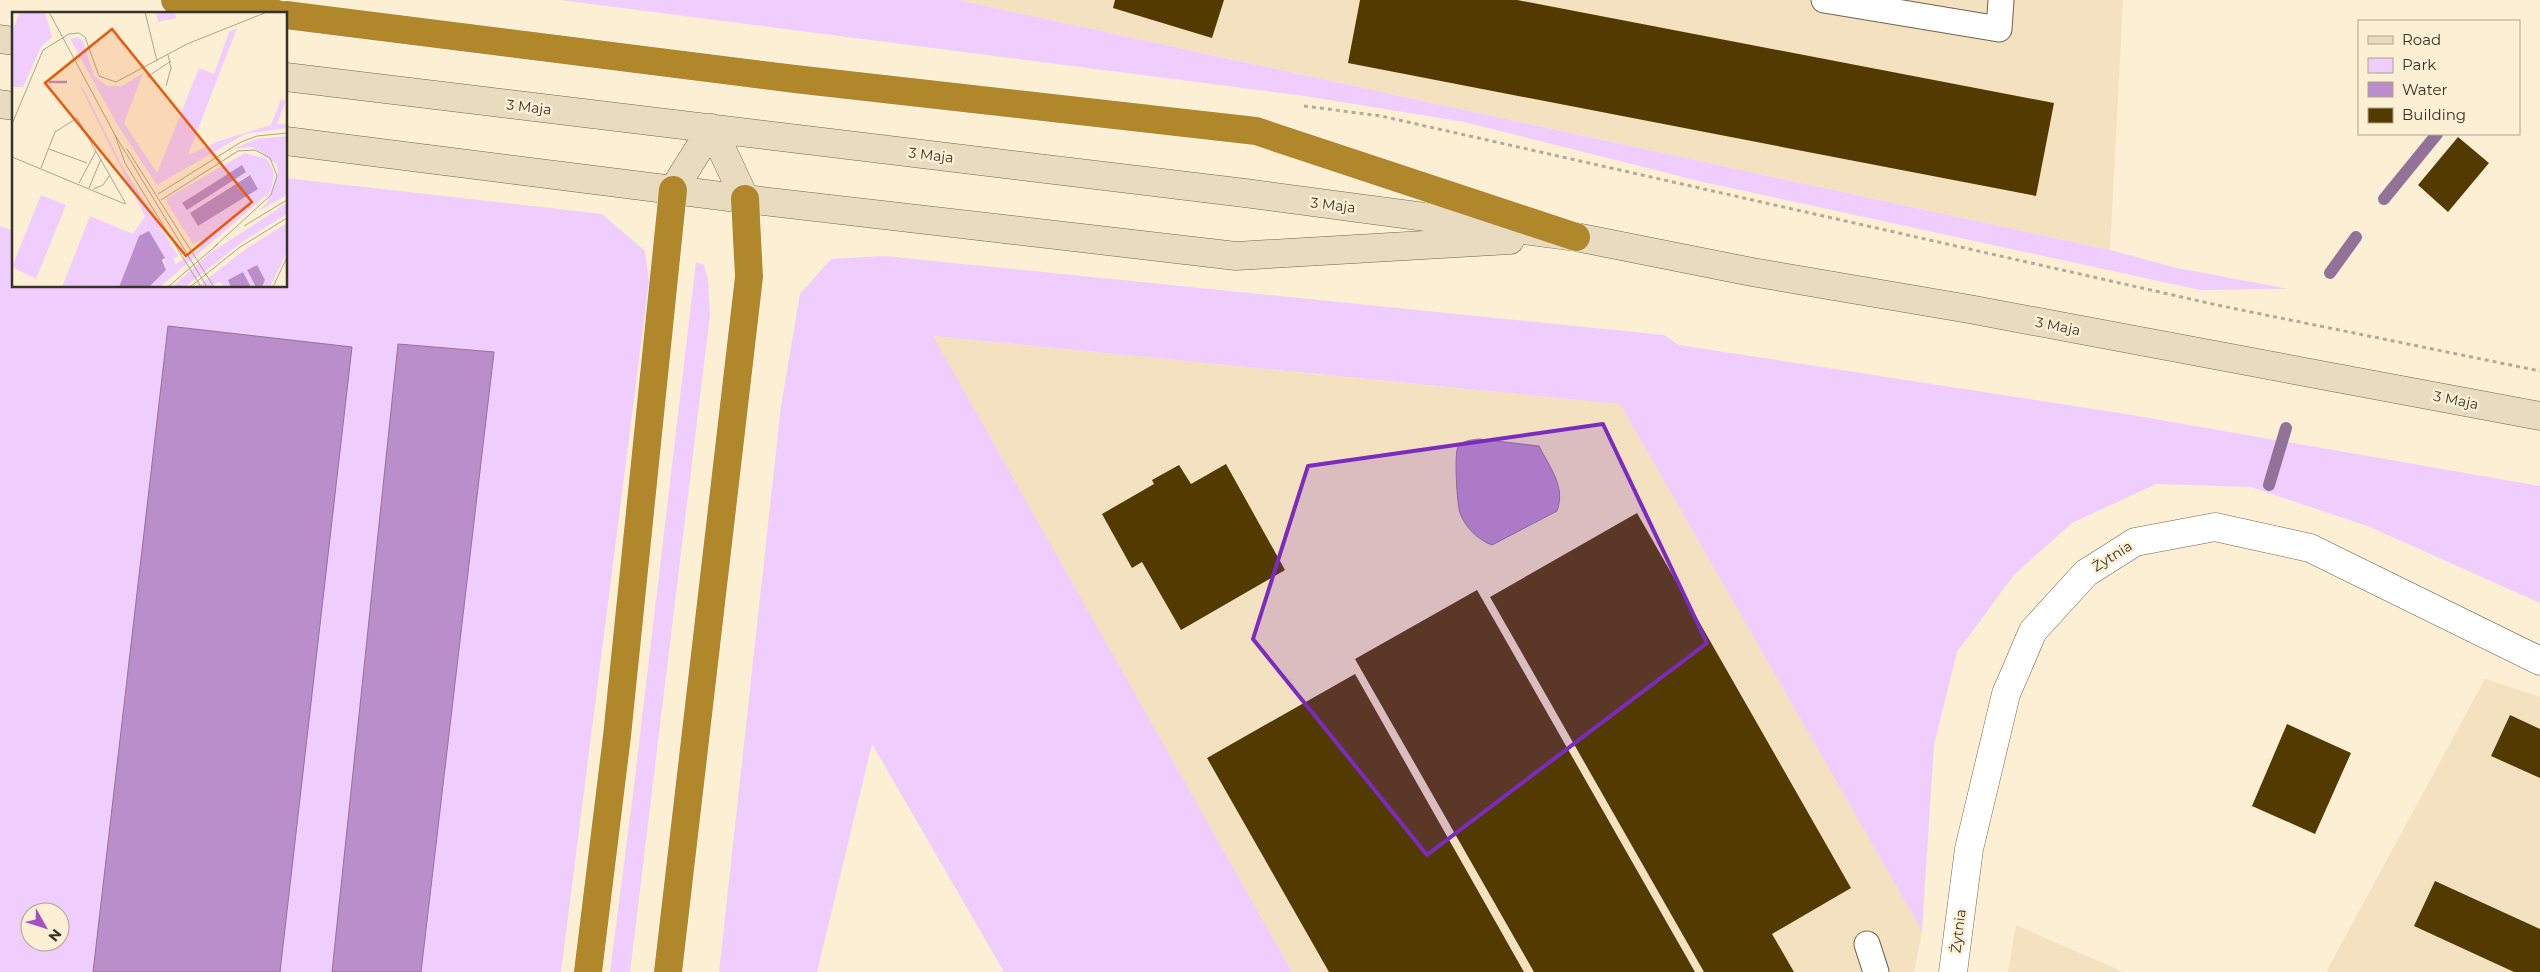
<svg xmlns="http://www.w3.org/2000/svg" width="2540" height="972" viewBox="0 0 2540 972" font-family="Montserrat,sans-serif">
	<style>
		.built { fill: #f3e1c0 }
		.green { fill: #efcefd; fill-rule: evenodd }
		.water { fill: #b98eca; stroke: #927299 }
		.lines { fill: none; stroke-linecap: round; stroke-linejoin: round }
		.stream { stroke: #927299; stroke-width: 12 }
		.building { fill: #523a00 }
		.lane-casing { stroke: #70644d; stroke-width: 27 }
		.street-casing { stroke: #70644d; stroke-width: 29 }
		.secondary-casing { stroke: #70644d; stroke-width: 29 }
		.highway-casing { stroke: #fff; stroke-width: 29 }
		.path { stroke: #b5aa95; stroke-width: 3; stroke-dasharray: 4 4; stroke-linecap: butt }
		.lane { stroke: #fff; stroke-width: 25 }
		.street { stroke: #fff; stroke-width: 28 }
		.secondary { stroke: #e8dbc0; stroke-width: 28 }
		.highway { stroke: #b1872c; stroke-width: 28 }
		.marked { fill: #7b2cbf; fill-opacity: 0.2; stroke: #7b2cbf; stroke-width: 4; stroke-linejoin: round }
		.labels { text-anchor: middle; dominant-baseline: central; stroke-width: 5; stroke-linejoin: round; paint-order: stroke }
		.street-label { font-size: 14px; fill: #373127; stroke: #fdefd4 }
		.inset-river { fill: none; stroke: #b98eca; stroke-width: 2.5 }
		.inset-road { fill: none; stroke: #aea38f; stroke-width: 1 }
		.view { fill: #e8590c; fill-opacity: 0.15; stroke: #e8590c; stroke-width: 2.5 }
		.inset-edge { fill: none; stroke: #373127; stroke-width: 2.5 }
	</style>
	<rect width="100%" height="100%" fill="#fdefd4"/>
	<!-- built -->
	<path class="built" d="M 958,0 L 2123,0 L 2110,250 Z
		M 932,336 L 1620,404 L 1922,931 L 1914,972 L 1292,972 Z
		M 2485,679 L 2540,697 L 2540,972 L 2326,972 Z
		M 2016,925 L 2123,972 L 2008,972 Z"/>
	<!-- green -->
	<path class="green" d="M 560,0 L 958,0 L 2110,250 L 2177,268 L 2289,289 L 2200,290 L 1703,182 L 1464,122 L 1305,96 Z
		M 286,178 L 602,214 L 645,251 L 649,281 L 561,972 L 421,972 L 494,352 L 398,344 L 332,972 L 280,972 L 352,347 L 169,326 L 93,972 L 0,972 L 0,226 L 14,231 L 14,286 L 286,286 ZM 30,912 L 60,912 L 60,942 L 30,942 Z
		M 884,256 L 1664,335 L 1679,345 L 2132,415 L 2540,486 L 2540,603 L 2370,527 L 2251,487 L 2156,484 L 2072,523 L 2014,575 L 1957,652 L 1934,745 L 1922,931 L 1620,404 L 933,336 L 1292,972 L 1004,972 L 872,744 L 817,972 L 719,972 L 781,406 L 800,294 L 831,259 Z
		M 696,262 L 704,265 L 708,279 L 710,315 L 630,972 L 610,972 L 634,786 Z"/>
	<!-- water -->
	<path class="water" d="M 168,326 L 352,347 L 280,972 L 93,972 Z
		M 398,344 L 494,352 L 421,972 L 332,972 Z
		M 1479,439 L 1539,446 C 1550,468 1566,487 1557,511 L 1492,545 C 1478,540 1465,527 1460,513 C 1457,505 1454,453 1458,447 C 1463,440 1472,440 1479,439 Z"/>
	<g class="lines">
		<!-- stream -->
		<path class="stream" d="M 2384,199 L 2437,134
			M 2330,273 L 2356,237
			M 2269,485 L 2286,428"/>
	</g>
	<!-- building -->
	<path class="building" d="M 1115,0 L 1224,0 L 1212,38 L 1113,8 Z
		M 1360,0 L 1517,0 L 2054,103 L 2036,196 L 1348,63 Z
		M 2458,137 L 2489,163 L 2448,212 L 2418,185 Z
		M 1226,464 L 1285,570 L 1181,630 L 1142,562 L 1132,568 L 1102,514 L 1154,484 L 1152,480 L 1179,465 L 1191,484 Z
		M 1637,513 L 1851,888 L 1772,934 L 1794,972 L 1704,972 L 1490,597 Z
		M 1477,590 L 1695,972 L 1534,972 L 1355,659 Z
		M 1355,674 L 1524,972 L 1329,972 L 1207,758 Z
		M 2510,715 L 2540,729 L 2540,778 L 2491,756 Z
		M 2287,724 L 2351,753 L 2315,834 L 2252,806 Z
		M 2435,881 L 2540,929 L 2540,972 L 2514,972 L 2414,926 Z"/>
	<g class="lines">
		<defs>
			<path id="lane" d="M 1824,0 L 1999,29 L 2001,0
				M 1867,944 L 1876,972"/>
			<path id="street" d="M 1953,972 L 1969,849 L 2006,694 L 2033,631 L 2086,573 L 2135,542 L 2215,527 L 2310,548 L 2540,661"/>
			<path id="secondary" d="M 0,39 L 14,41
				M 286,77 L 1245,193 L 1576,237 L 1752,272 L 1969,309 L 2540,416
				M 0,104 L 14,106
				M 712,128 L 745,199
				M 286,141 L 745,199 L 1236,256 L 1510,240
				M 673,190 L 712,128"/>
			<path id="highway" d="M 175,0 L 278,14
				M 286,15 L 795,79 L 1256,131 L 1576,237
				M 588,972 L 617,736 L 673,190
				M 668,972 L 749,277 L 745,199"/>
		</defs>
		<!-- lane casing -->
		<use href="#lane" class="lane-casing"/>
		<!-- street casing -->
		<use href="#street" class="street-casing"/>
		<!-- secondary casing -->
		<use href="#secondary" class="secondary-casing"/>
		<!-- highway casing -->
		<use href="#highway" class="highway-casing"/>
		<!-- path -->
		<path class="path" d="M 1304,106 L 1381,116 L 2217,305 L 2540,371"/>
		<!-- lane -->
		<use href="#lane" class="lane"/>
		<!-- street -->
		<use href="#street" class="street"/>
		<!-- secondary -->
		<use href="#secondary" class="secondary"/>
		<!-- highway -->
		<use href="#highway" class="highway"/>
	</g>
	<!-- marked area -->
	<path class="marked" d="M 1603,424 L 1707,643 L 1427,855 L 1253,639 L 1308,466 Z"/>
	<g class="labels">
		<!-- street labels -->
		<g class="street-label">
			<text transform="translate(529 107) rotate(7)">3 Maja</text>
			<text transform="translate(931 155) rotate(7)">3 Maja</text>
			<text transform="translate(1333 205) rotate(7)">3 Maja</text>
			<text transform="translate(2058 326) rotate(11)">3 Maja</text>
			<text transform="translate(2456 400) rotate(11)">3 Maja</text>
			<text transform="translate(2112 556) rotate(-32)">Żytnia</text>
			<text transform="translate(1958 931) rotate(-83)">Żytnia</text>
		</g>
	</g>
	<!-- overview -->
	<g transform="translate(12 12)">
		<rect width="275" height="275" fill="#fdefd4"/>
		<path d="M 8,0 L 33,0 L 40,25 L 29,35 L 11,75 L 0,75 L 0,19 ZM 144,0 L 163,0 L 164,6 L 146,10 ZM 225,16 L 176,143 L 207,129 L 259,113 L 269,87 L 274,89 L 265,112 L 275,112 L 275,116 L 233,122 L 145,173 L 105,112 L 58,27 L 65,25 L 71,29 L 82,64 L 95,74 L 110,74 L 131,61 L 112,111 L 145,161 L 187,56 L 202,62 L 217,20 ZM 67,72 L 72,78 L 108,150 L 166,244 L 161,247 L 164,252 L 188,237 L 189,232 L 188,228 L 181,232 L 155,191 L 155,186 L 233,141 L 255,147 L 262,160 L 259,179 L 148,275 L 137,275 L 154,258 L 152,247 L 127,224 L 107,275 L 50,275 L 78,204 L 121,222 L 133,204 ZM 237,163 L 246,176 L 186,214 L 178,201 ZM 275,124 L 275,183 L 245,200 L 255,191 L 266,159 L 264,152 L 241,135 L 221,137 L 244,127 ZM 29,183 L 54,193 L 24,267 L 0,255 ZM 275,191 L 275,202 L 230,230 L 173,275 L 160,275 L 198,241 ZM 275,211 L 275,240 L 258,275 L 250,275 L 253,268 L 235,258 L 244,275 L 239,275 L 231,260 L 216,268 L 219,275 L 213,275 L 207,270 L 197,275 L 185,275 L 235,236 Z" fill="#efcefd" fill-rule="evenodd"/>
		<path d="M 230,153 L 234,160 L 175,198 L 170,191 ZM 238,163 L 246,177 L 186,214 L 178,201 ZM 137,219 L 153,246 L 150,248 L 154,258 L 137,275 L 107,275 L 127,224 ZM 245,253 L 253,268 L 250,275 L 244,275 L 235,258 ZM 231,260 L 239,275 L 219,275 L 216,268 Z" fill="#b98eca"/>
		<path class="inset-river" d="M 37,70 L 55,70"/>
		<path class="inset-road" d="M 37,0 L 103,123 L 195,275M 133,0 L 145,49M 135,65 L 159,49M 154,74 L 159,56 L 156,43M 0,112 L 31,38 L 57,22 L 67,21 L 73,25 L 87,64 L 104,70 L 175,32 L 255,0M 103,123 L 113,151 L 189,275M 37,137 L 75,151M 115,137 L 202,275M 0,145 L 113,192M 29,156 L 43,120 L 65,106 L 114,192M 67,171 L 84,139M 77,176 L 89,147M 81,177 L 91,173 L 98,163M 146,182 L 229,130 L 245,124 L 275,121M 149,188 L 226,139 L 243,138 L 258,146 L 265,164 L 259,183 L 202,235M 232,214 L 275,188M 156,275 L 206,232M 178,275 L 228,235 L 275,206M 261,275 L 275,245"/>
		<path class="view" d="M 100,17 L 240,190 L 174,244 L 33,71 Z"/>
		<rect width="275" height="275" class="inset-edge"/>
	</g>
	<!-- legend -->
	<rect x="2358" y="20" width="162" height="115" fill="#fdefd4" stroke="#aea38f"/>
	<rect x="2368" y="36" width="25" height="8" fill="#e8dbc0" stroke="#aea38f"/>
	<text x="2402" y="45" font-size="15" fill="#373127">Road</text>
	<rect x="2368" y="58" width="25" height="15" fill="#efcefd" stroke="#aea38f"/>
	<text x="2402" y="70" font-size="15" fill="#373127">Park</text>
	<rect x="2368" y="82" width="25" height="15" fill="#b98eca" stroke="#aea38f"/>
	<text x="2402" y="95" font-size="15" fill="#373127">Water</text>
	<rect x="2368" y="108" width="25" height="15" fill="#523a00" stroke="#aea38f"/>
	<text x="2402" y="120" font-size="15" fill="#373127">Building</text>
	<!-- north arrow -->
	<g transform="translate(45 927) rotate(129)"><circle r="24" fill="#fdefd4" stroke="#aea38f"/>
	<path d="M0-4L9 19L0 12L-9 19Z" fill="#a452c2"/>
	<text y="-8" font-size="14" font-weight="bold" text-anchor="middle" fill="#373127">N</text>
	</g>
</svg>
